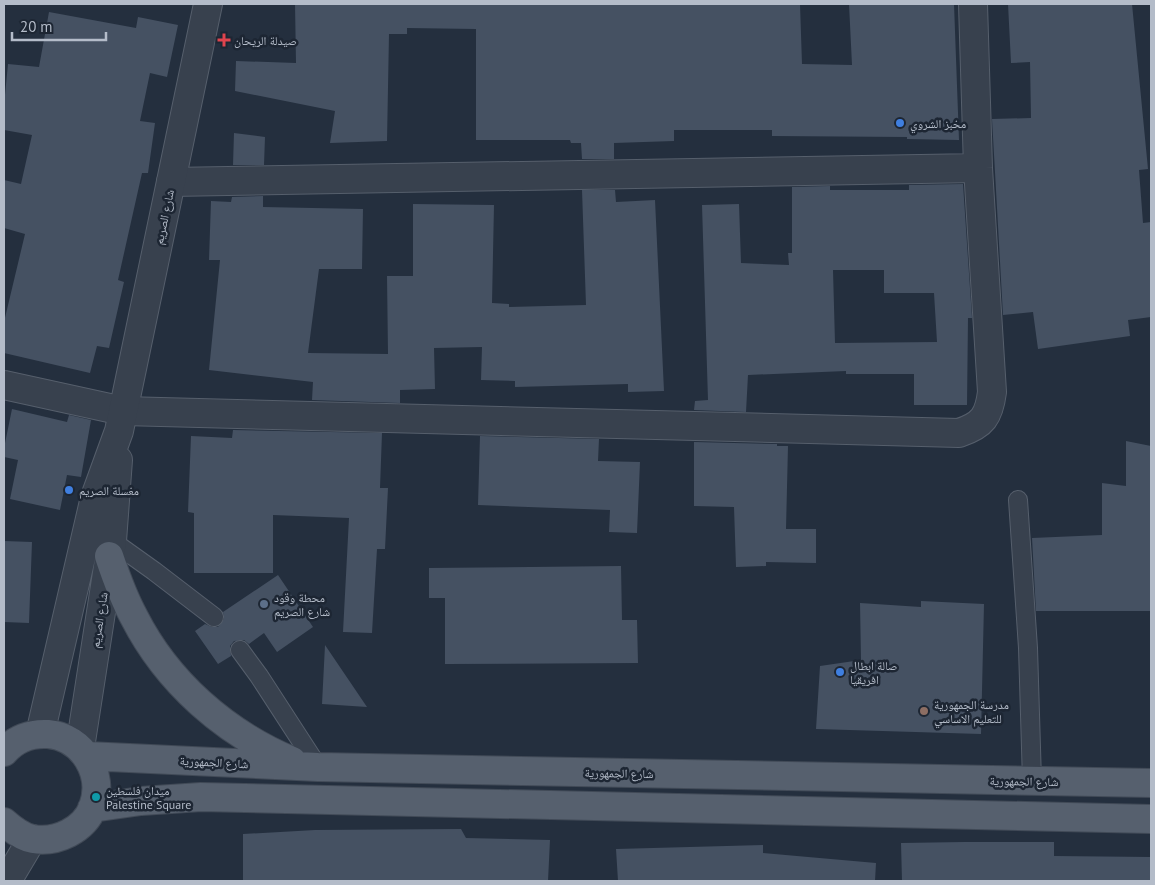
<svg xmlns="http://www.w3.org/2000/svg" width="1155" height="885" viewBox="0 0 1155 885" font-family="'PT Sans','Noto Naskh Arabic',sans-serif">
	<style>
		.building { fill: #455162; fill-rule: evenodd }
		.lines { fill: none; stroke-linecap: round; stroke-linejoin: round }
		.service-casing { stroke: #565f6c; stroke-width: 20 }
		.minor-casing { stroke: #565f6c; stroke-width: 30 }
		.tertiary-casing { stroke: #565f6c; stroke-width: 30 }
		.primary-casing { stroke: #414a57; stroke-width: 30 }
		.service { stroke: #38414e; stroke-width: 18 }
		.minor { stroke: #38414e; stroke-width: 28 }
		.tertiary { stroke: #38414e; stroke-width: 28 }
		.primary { stroke: #56606e; stroke-width: 28 }
		.health-dot { fill: #e0444e; stroke: #1d2633; stroke-width: 2 }
		.shop-dot { fill: #3f7fe0; stroke: #1d2633; stroke-width: 2 }
		.service-dot { fill: #5c6f8a; stroke: #1d2633; stroke-width: 2 }
		.education-dot { fill: #8d6e63; stroke: #1d2633; stroke-width: 2 }
		.culture-dot { fill: #0f9aa8; stroke: #1d2633; stroke-width: 2 }
		.labels { text-anchor: middle; dominant-baseline: central; stroke-width: 5; stroke-linejoin: round; paint-order: stroke }
		.poi-label { font-size: 12px; fill: #b4bcc9; stroke: #1d2633; text-anchor: start }
		.street-label { font-size: 12px; fill: #b4bcc9; stroke: #1d2633 }
	</style>
	<rect width="100%" height="100%" fill="#242f3e"/>
	<!-- building -->
	<path class="building" d="M 295,4 L 800,4 L 802,64 L 852,65 L 849,4 L 954,4 L 959,140 L 907,139 L 907,137 L 772,136 L 772,130 L 674,130 L 674,141 L 614,143 L 614,159 L 582,159 L 581,143 L 571,143 L 570,140 L 476,140 L 476,29 L 407,28 L 407,34 L 389,34 L 387,141 L 330,143 L 335,111 L 235,91 L 236,61 L 296,63 Z
		M 1008,4 L 1132,4 L 1148,169 L 1139,170 L 1143,223 L 1151,222 L 1151,317 L 1128,320 L 1130,336 L 1038,349 L 1033,312 L 1003,315 L 992,119 L 1031,118 L 1030,62 L 1011,63 Z
		M 49,12 L 136,28 L 138,17 L 178,25 L 167,77 L 150,73 L 140,121 L 155,123 L 148,173 L 142,173 L 118,280 L 124,282 L 109,348 L 97,346 L 90,373 L 4,353 L 4,322 L 25,234 L 4,228 L 4,180 L 21,184 L 32,135 L 4,130 L 4,105 L 8,64 L 39,67 Z
		M 234,133 L 265,137 L 264,165 L 233,165 Z
		M 963,184 L 972,318 L 968,318 L 967,405 L 914,405 L 914,374 L 846,374 L 846,371 L 748,375 L 746,412 L 694,410 L 695,401 L 708,400 L 702,205 L 739,204 L 741,263 L 789,265 L 788,253 L 792,253 L 792,187 L 830,186 L 830,190 L 909,190 L 909,185 ZM 833,270 L 884,270 L 884,293 L 934,293 L 937,342 L 835,343 Z
		M 582,190 L 615,190 L 616,202 L 655,200 L 664,391 L 628,392 L 628,384 L 515,387 L 515,381 L 481,380 L 482,347 L 434,348 L 435,389 L 400,390 L 400,403 L 312,400 L 313,382 L 209,370 L 220,260 L 209,260 L 211,201 L 231,202 L 232,197 L 263,196 L 263,207 L 363,209 L 362,269 L 319,269 L 308,353 L 388,354 L 387,276 L 413,276 L 413,204 L 494,205 L 492,303 L 509,304 L 509,307 L 586,305 Z
		M 12,409 L 67,422 L 69,415 L 91,420 L 81,477 L 67,475 L 60,510 L 10,499 L 18,460 L 4,457 L 4,448 Z
		M 233,430 L 382,433 L 380,488 L 388,488 L 385,549 L 377,549 L 372,633 L 343,632 L 349,518 L 273,515 L 273,573 L 194,573 L 194,513 L 188,512 L 191,436 L 232,438 Z
		M 480,436 L 599,439 L 598,461 L 640,462 L 637,533 L 609,532 L 610,510 L 478,505 Z
		M 1126,441 L 1151,446 L 1151,611 L 1036,611 L 1032,538 L 1102,535 L 1102,483 L 1126,486 Z
		M 694,442 L 777,444 L 777,446 L 788,446 L 786,529 L 816,529 L 816,563 L 766,562 L 766,566 L 736,567 L 734,507 L 694,506 Z
		M 4,541 L 32,542 L 29,623 L 4,622 Z
		M 621,566 L 622,620 L 637,620 L 638,663 L 445,664 L 445,598 L 429,598 L 429,568 Z
		M 278,575 L 313,627 L 277,652 L 264,633 L 249,644 L 244,640 L 234,641 L 230,646 L 231,656 L 218,664 L 195,631 L 205,624 L 212,627 L 218,627 L 224,619 L 223,612 Z
		M 921,601 L 984,604 L 981,734 L 816,729 L 820,666 L 861,660 L 860,603 L 921,607 Z
		M 325,645 L 367,707 L 322,704 Z
		M 461,829 L 466,838 L 550,840 L 548,881 L 243,881 L 243,834 L 315,830 Z
		M 964,842 L 1054,842 L 1054,856 L 1151,857 L 1151,881 L 902,881 L 901,843 Z
		M 763,845 L 763,853 L 876,863 L 875,881 L 618,881 L 616,849 Z"/>
	<g class="lines">
		<defs>
			<path id="service" d="M 1018,500 L 1028,648 L 1032,781
				M 112,541 L 154,571 L 214,617
				M 240,650 L 259,676 L 318,767"/>
			<path id="minor" d="M 171,182 L 978,168
				M 4,385 L 123,411 L 959,433 C 983,425 989,416 992,392 L 978,168 L 973,4"/>
			<path id="tertiary" d="M 40,734 L 95,497 L 119,431 L 208,4
				M 80,748 L 112,541 L 118,460
				M 7,881 L 32,839"/>
			<path id="primary" d="M 109,556 C 116,577 123,597 134,617 C 167,682 225,733 292,761
				M 4,752 C 15,739 31,733 48,734 C 83,737 105,774 93,807 C 84,830 57,843 33,839 C 22,837 12,829 4,822
				M 87,756 L 318,767 L 1151,783
				M 92,808 L 141,801 L 201,797 L 1151,819"/>
		</defs>
		<!-- service casing -->
		<use href="#service" class="service-casing"/>
		<!-- minor casing -->
		<use href="#minor" class="minor-casing"/>
		<!-- tertiary casing -->
		<use href="#tertiary" class="tertiary-casing"/>
		<!-- primary casing -->
		<use href="#primary" class="primary-casing"/>
		<!-- service -->
		<use href="#service" class="service"/>
		<!-- minor -->
		<use href="#minor" class="minor"/>
		<!-- tertiary -->
		<use href="#tertiary" class="tertiary"/>
		<!-- primary -->
		<use href="#primary" class="primary"/>
	</g>
	<!-- markers -->
	<path class="health-dot" d="M221.5 32.5h5v5h5v5h-5v5h-5v-5h-5v-5h5z"/>
	<g class="shop-dot">
		<circle cx="900" cy="123" r="5"/>
		<circle cx="69" cy="490" r="5"/>
		<circle cx="840" cy="672" r="5"/>
	</g>
	<circle class="service-dot" cx="264" cy="604" r="5"/>
	<circle class="education-dot" cx="924" cy="711" r="5"/>
	<circle class="culture-dot" cx="96" cy="797" r="5"/>
	<g class="labels">
		<!-- poi labels -->
		<g class="poi-label">
			<text x="234" y="40">صيدلة الريحان</text>
			<text x="910" y="123">مخبز الشروي</text>
			<text x="79" y="490">مغسلة الصريم</text>
			<text x="274" y="597">محطة وقود<tspan x="274" dy="14">شارع الصريم</tspan></text>
			<text x="850" y="665">صالة ابطال<tspan x="850" dy="14">افريقيا</tspan></text>
			<text x="934" y="704">مدرسة الجمهورية<tspan x="934" dy="14">للتعليم الاساسي</tspan></text>
			<text x="106" y="790">ميدان فلسطين<tspan x="106" dy="14">Palestine Square</tspan></text>
		</g>
		<!-- street labels -->
		<g class="street-label">
			<text transform="translate(164 217) rotate(-78)">شارع الصريم</text>
			<text transform="translate(99 620) rotate(-81)">شارع الصريم</text>
			<text transform="translate(214 762) rotate(3)">شارع الجمهورية</text>
			<text transform="translate(619 773) rotate(1)">شارع الجمهورية</text>
			<text transform="translate(1024 781) rotate(1)">شارع الجمهورية</text>
		</g>
	</g>
	<!-- border -->
	<rect width="1155" height="885" fill="none" stroke="#b4bcc9" stroke-width="10"/>
	<!-- scale -->
	<path d="M12 32v8h94v-8" fill="none" stroke="#b4bcc9" stroke-width="2.5"/>
	<text x="20" y="32" font-size="15" fill="#b4bcc9" stroke="#1d2633" stroke-width="4" paint-order="stroke">20 m</text>
</svg>
